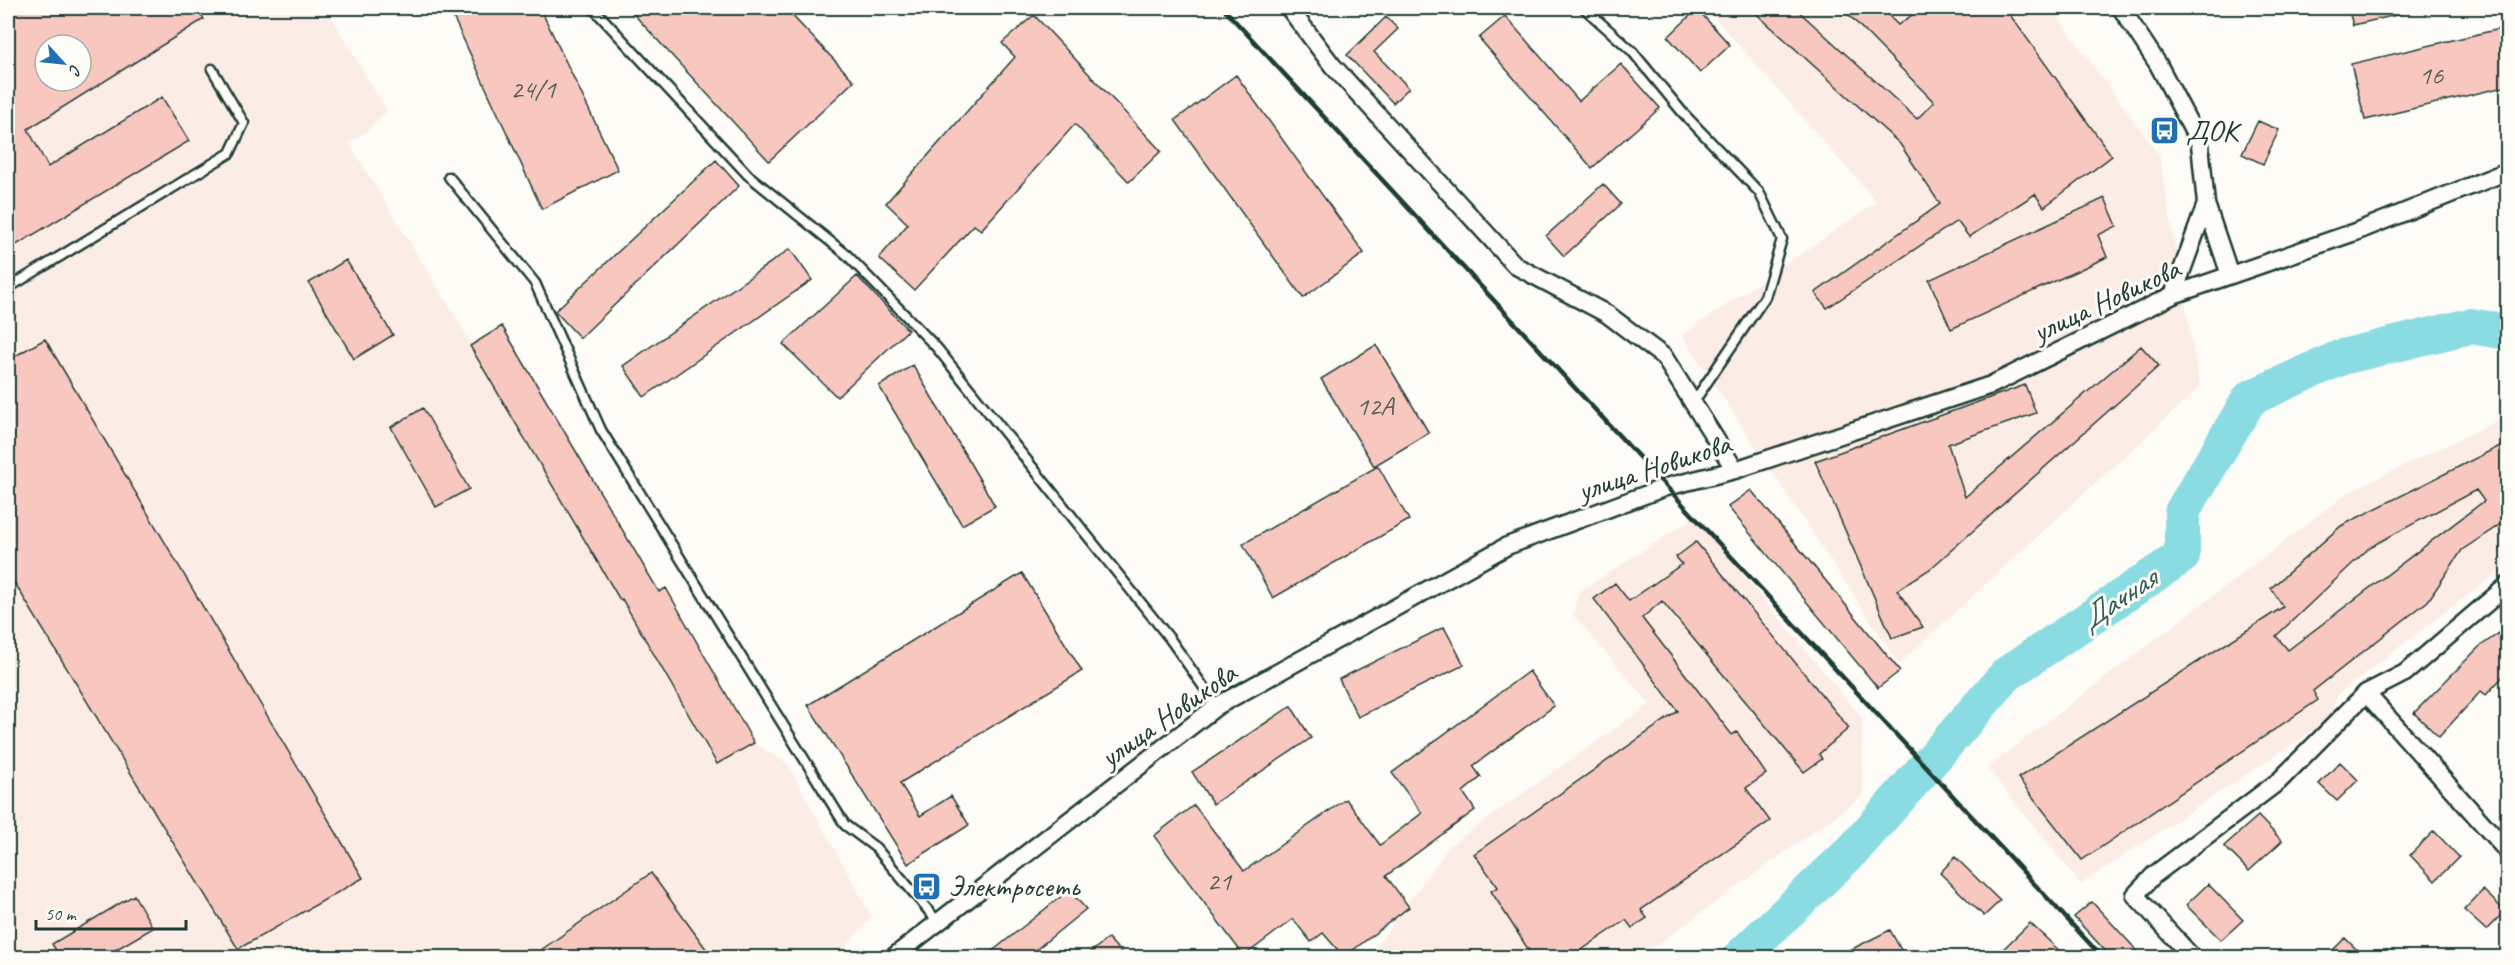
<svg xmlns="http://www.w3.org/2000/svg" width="2515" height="965" viewBox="0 0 2515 965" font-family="Caveat,sans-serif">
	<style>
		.built { fill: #fcece6; fill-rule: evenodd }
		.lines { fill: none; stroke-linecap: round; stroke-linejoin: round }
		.river { stroke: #8bdce2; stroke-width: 36 }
		.building { fill: #f8c8c0; stroke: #1f3d34; stroke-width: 1.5; fill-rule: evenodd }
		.service-casing { stroke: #1f3d34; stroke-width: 13 }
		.minor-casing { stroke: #1f3d34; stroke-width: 21 }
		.service { stroke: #fdfcf7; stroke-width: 8 }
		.minor { stroke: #fdfcf7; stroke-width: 16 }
		.rail { stroke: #1f3d34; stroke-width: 4.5 }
		.labels { text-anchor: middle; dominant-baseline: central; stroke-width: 6; stroke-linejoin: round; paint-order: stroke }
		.number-label { font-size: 27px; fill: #556057 }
		.poi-label { font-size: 30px; fill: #1f3d34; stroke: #fdfcf7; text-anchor: start }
		.street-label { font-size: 30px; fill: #1f3d34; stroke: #fdfcf7 }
		.water-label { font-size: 32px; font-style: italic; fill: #355d57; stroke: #fdfcf7 }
	</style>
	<rect width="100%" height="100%" fill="#fdfcf7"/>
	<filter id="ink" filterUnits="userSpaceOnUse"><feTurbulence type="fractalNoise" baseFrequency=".0167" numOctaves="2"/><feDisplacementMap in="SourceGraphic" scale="12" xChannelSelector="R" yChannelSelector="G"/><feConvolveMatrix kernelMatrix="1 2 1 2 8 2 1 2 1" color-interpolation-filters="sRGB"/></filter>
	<g filter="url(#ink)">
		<!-- built -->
		<path class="built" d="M 8,8 L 326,8 L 387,111 L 366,132 L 349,143 L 472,344 L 470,346 L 619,600 L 622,599 L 716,764 L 754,743 L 787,763 L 872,917 L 837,957 L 8,957 ZM 45,45 L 81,45 L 81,81 L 45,81 Z
			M 1706,8 L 2051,8 L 2159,155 L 2200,387 L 1899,664 L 1682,335 L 1877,202 Z
			M 2507,416 L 2507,565 L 2337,695 L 2330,719 L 2081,884 L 1987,768 L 2349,492 Z
			M 1695,517 L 1862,718 L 1863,796 L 1640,957 L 1368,958 L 1450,845 L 1650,704 L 1573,615 L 1579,592 Z"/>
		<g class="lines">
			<!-- river -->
			<path class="river" d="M 1739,958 L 1854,849 L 2007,674 L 2182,556 L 2182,512 L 2250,398 L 2342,357 L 2470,326 L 2508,332"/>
		</g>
		<!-- building -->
		<path class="building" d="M 8,8 L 197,8 L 204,19 L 28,129 L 48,167 L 162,97 L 189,141 L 8,250 ZM 45,45 L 81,45 L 81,81 L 45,81 Z
			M 449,8 L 540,8 L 618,170 L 542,209 Z
			M 628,8 L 785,8 L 854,81 L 769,161 Z
			M 1750,8 L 1795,8 L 1917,119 L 1934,102 L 1842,8 L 1881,8 L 1898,25 L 1922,8 L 2005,8 L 2112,156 L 2044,207 L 2035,194 L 1969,237 L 1957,221 L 1827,308 L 1815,293 L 1940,204 L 1900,144 Z
			M 2348,8 L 2400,8 L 2401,14 L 2353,25 Z
			M 1697,9 L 1730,45 L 1700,73 L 1668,37 Z
			M 1034,15 L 1161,151 L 1129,182 L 1075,124 L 981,230 L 974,225 L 914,290 L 879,258 L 908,224 L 886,203 L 1015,57 L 1002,43 Z
			M 1505,16 L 1579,101 L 1621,64 L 1660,108 L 1592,168 L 1479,38 Z
			M 1386,17 L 1398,29 L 1374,52 L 1409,88 L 1393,103 L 1347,55 Z
			M 2508,27 L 2508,86 L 2365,120 L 2351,64 Z
			M 1236,75 L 1364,253 L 1303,298 L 1175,120 Z
			M 2258,121 L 2279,130 L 2263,164 L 2242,154 Z
			M 716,160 L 739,186 L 580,338 L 555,311 Z
			M 1603,184 L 1621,204 L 1564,256 L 1546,236 Z
			M 2105,198 L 2117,226 L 2098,235 L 2107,257 L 1951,329 L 1929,280 Z
			M 790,249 L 812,280 L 644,397 L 623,366 Z
			M 346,260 L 393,335 L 354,359 L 309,283 Z
			M 857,276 L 908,330 L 837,397 L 783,344 Z
			M 502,326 L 659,592 L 666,588 L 754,743 L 717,764 L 622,599 L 620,600 L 470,346 Z
			M 45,339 L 363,878 L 238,949 L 8,572 L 8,360 Z
			M 1376,345 L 1429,433 L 1374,466 L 1321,379 Z
			M 2141,346 L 2159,366 L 1930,569 L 1897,590 L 1923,627 L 1892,638 L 1815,461 L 2025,385 L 2036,413 L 1948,444 L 1965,497 Z
			M 913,365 L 995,506 L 962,525 L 879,386 Z
			M 423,408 L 469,489 L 436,507 L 391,427 Z
			M 2502,445 L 2508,453 L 2508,519 L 2462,550 L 2428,601 L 2313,691 L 2318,700 L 2082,860 L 2018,778 L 2283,607 L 2271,588 L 2341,526 ZM 2476,490 L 2484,501 L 2288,650 L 2276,636 L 2370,547 Z
			M 1378,466 L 1409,520 L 1273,598 L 1243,544 Z
			M 1751,490 L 1900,671 L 1878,688 L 1728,507 Z
			M 1696,542 L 1849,728 L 1819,754 L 1822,759 L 1804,772 L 1662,601 L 1642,618 L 1732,735 L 1737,732 L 1766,774 L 1746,788 L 1770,821 L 1641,910 L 1647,918 L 1632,928 L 1626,920 L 1571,957 L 1533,957 L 1491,891 L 1498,887 L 1474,854 L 1678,711 L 1594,599 L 1615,583 L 1629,601 L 1682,564 L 1676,557 Z
			M 1022,573 L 1082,671 L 900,783 L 920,816 L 951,796 L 969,825 L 908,864 L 808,705 Z
			M 1444,627 L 1464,665 L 1358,717 L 1339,679 Z
			M 2508,627 L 2508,671 L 2486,695 L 2481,691 L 2439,737 L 2414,713 L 2479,647 Z
			M 1529,671 L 1554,706 L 1473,766 L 1481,777 L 1463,792 L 1475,810 L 1386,876 L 1409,907 L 1344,957 L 1323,933 L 1311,942 L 1293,919 L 1244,956 L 1154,836 L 1194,805 L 1244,871 L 1346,799 L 1380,845 L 1422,813 L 1392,773 Z
			M 1291,706 L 1311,738 L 1213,804 L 1192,772 Z
			M 2340,762 L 2358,780 L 2337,801 L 2319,784 Z
			M 2258,816 L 2282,841 L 2249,871 L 2224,846 Z
			M 2434,831 L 2459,857 L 2435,881 L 2410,855 Z
			M 1955,857 L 2000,901 L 1984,916 L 1940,873 Z
			M 651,873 L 712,957 L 531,957 Z
			M 2208,884 L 2243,920 L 2221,940 L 2186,905 Z
			M 1069,890 L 1086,909 L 1027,957 L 985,957 Z
			M 2483,890 L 2505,911 L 2486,930 L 2464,910 Z
			M 134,895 L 153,928 L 103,957 L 60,957 L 52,944 Z
			M 2092,902 L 2143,957 L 2111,957 L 2074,917 Z
			M 2030,923 L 2066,957 L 1995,957 Z
			M 1890,930 L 1905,957 L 1836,957 Z
			M 1108,938 L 1125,957 L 1085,957 Z
			M 2345,938 L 2364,957 L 2326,957 Z"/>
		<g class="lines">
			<defs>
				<path id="service" d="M 593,8 L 748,175 L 847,255 L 937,348 L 1170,639 L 1217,706
					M 1584,8 L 1632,51 L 1683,113 L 1759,192 L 1782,239 L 1765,297 L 1695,400 L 1698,404
					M 449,177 L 535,283 L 601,430 L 845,825 L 876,848 L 938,922
					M 8,288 L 230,153 L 244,123 L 212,69"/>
				<path id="minor" d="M 1289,8 L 1332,65 L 1516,266 L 1607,314 L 1664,357 L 1735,470
					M 2121,8 L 2158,64 L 2200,144 L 2206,204 L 2173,295
					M 2206,204 L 2230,275
					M 2366,693 L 2508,852
					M 892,958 L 1217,706 L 1507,546 L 1666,487 L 1735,470 L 1991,385 L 2173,295 L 2355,232 L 2508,171
					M 2193,958 L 2135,895 L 2154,875 L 2279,781 L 2366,693 L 2405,673 L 2508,585"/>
			</defs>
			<!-- service casing -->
			<use href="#service" class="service-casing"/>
			<!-- minor casing -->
			<use href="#minor" class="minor-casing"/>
			<!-- service -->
			<use href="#service" class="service"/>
			<!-- minor -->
			<use href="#minor" class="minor"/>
			<!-- rail -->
			<path class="rail" d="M 1223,8 L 2103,958"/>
		</g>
	</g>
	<!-- icons -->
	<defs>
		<symbol id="bus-square" viewBox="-11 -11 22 22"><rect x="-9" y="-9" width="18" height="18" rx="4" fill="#1f6fb2" stroke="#fdfcf7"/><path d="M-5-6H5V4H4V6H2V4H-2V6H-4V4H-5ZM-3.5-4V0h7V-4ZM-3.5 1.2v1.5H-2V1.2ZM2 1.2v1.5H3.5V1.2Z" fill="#fff"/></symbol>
	</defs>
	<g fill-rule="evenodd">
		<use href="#bus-square" x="2148" y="114" width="33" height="33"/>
		<use href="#bus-square" x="910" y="870" width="33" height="33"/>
	</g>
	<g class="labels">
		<!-- number labels -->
		<g class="number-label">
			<text x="2431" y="75">16</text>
			<text x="533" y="89">24/1</text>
			<text x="1375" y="406">12А</text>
			<text x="1219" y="881">21</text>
		</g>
		<!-- poi labels -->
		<g class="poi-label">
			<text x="2186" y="130">ДОК</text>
			<text x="948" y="886">Электросеть</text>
		</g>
		<!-- street labels -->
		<g class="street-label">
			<text transform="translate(2106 300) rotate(-25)">улица Новикова</text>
			<text transform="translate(1654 467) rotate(-18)">улица Новикова</text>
			<text transform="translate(1168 715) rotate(-35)">улица Новикова</text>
		</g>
		<!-- water labels -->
		<g class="water-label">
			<text transform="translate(2118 599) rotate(-34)">Дачная</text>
		</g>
	</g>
	<!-- margin -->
	<rect width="2515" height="965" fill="none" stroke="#fdfcf7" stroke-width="30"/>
	<rect x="15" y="15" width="2485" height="935" fill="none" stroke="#1f3d34" stroke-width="2" filter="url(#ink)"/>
	<!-- north arrow -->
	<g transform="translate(63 63) rotate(117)"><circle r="28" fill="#fdfcf7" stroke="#a4b0a9" stroke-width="1.5"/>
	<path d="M0-4.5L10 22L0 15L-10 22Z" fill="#1f6fb2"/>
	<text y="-9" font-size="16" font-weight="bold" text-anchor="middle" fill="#1f3d34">С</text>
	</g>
	<!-- scale -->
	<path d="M36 920v9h150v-9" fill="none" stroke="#1f3d34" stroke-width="3"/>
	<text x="45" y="920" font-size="18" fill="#1f3d34" stroke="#fdfcf7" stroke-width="4.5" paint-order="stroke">50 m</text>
</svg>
